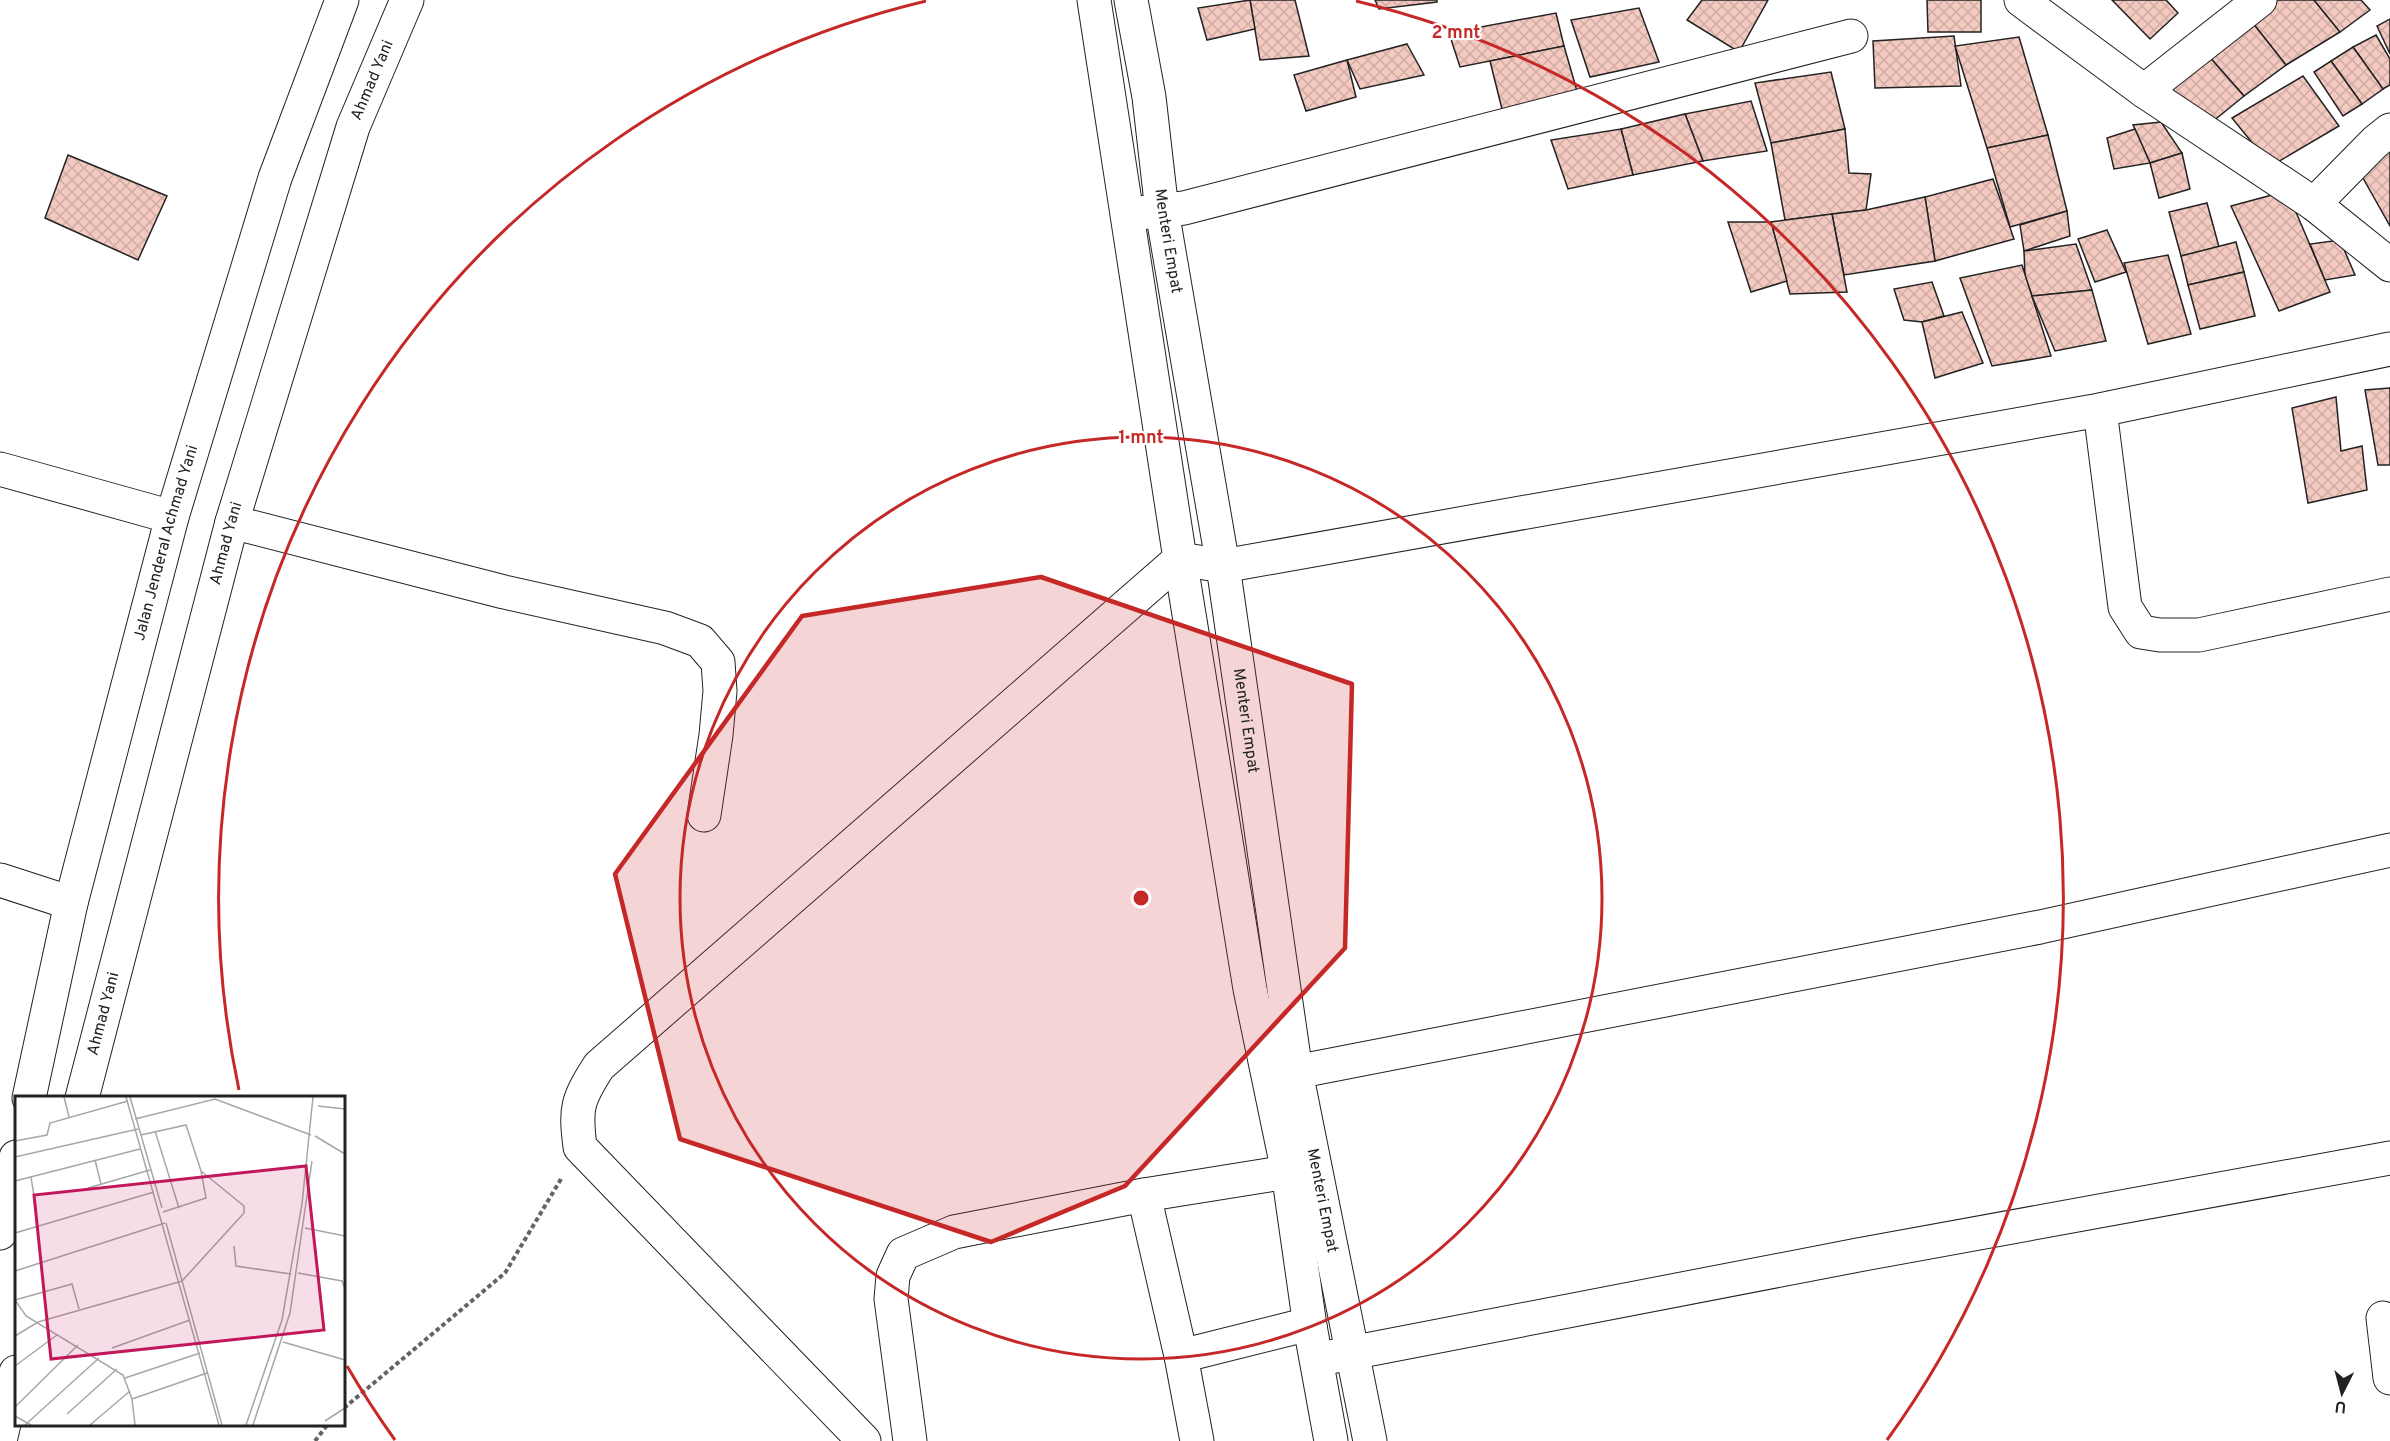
<svg xmlns="http://www.w3.org/2000/svg" width="2390" height="1441" font-family="Overpass,sans-serif">
<defs>
<pattern id="building-cross-hatch" width="8" height="8" patternUnits="userSpaceOnUse" patternTransform="scale(1.5)"><rect width="8" height="8" fill="#f3c9c0"/><path d="M0 0l8 8M0 8l8-8" fill="none" stroke="#d0aca5"/></pattern>
</defs>
<rect width="100%" height="100%" fill="#fff"/>
<g fill="url(#building-cross-hatch)" stroke="#222" stroke-width="1.5">
<path d="M1250 0H1295L1309 56 1260 60Z"/>
<path d="M1250 0 1255 29 1207 40 1198 8Z"/>
<path d="M1375 0H1437V2L1379 9Z"/>
<path d="M1702 0H1768L1739 52 1687 20Z"/>
<path d="M1927 0H1981V32H1928Z"/>
<path d="M2112 0H2166L2178 13 2150 39Z"/>
<path d="M2270 0H2314L2340 32 2286 65 2248 17Z"/>
<path d="M2314 0H2361L2370 10 2340 32Z"/>
<path d="M1639 8 1659 62 1590 77 1571 20Z"/>
<path d="M1556 13 1564 46 1460 67 1449 33Z"/>
<path d="M2248 17 2286 65 2244 96 2206 53Z"/>
<path d="M2390 19V54L2377 26Z"/>
<path d="M2376 35 2390 59V85L2383 89 2353 47Z"/>
<path d="M1954 36 1961 86 1875 88 1873 41Z"/>
<path d="M2019 37 2048 135 1987 148 1955 46Z"/>
<path d="M1407 44 1424 75 1360 89 1347 60Z"/>
<path d="M1564 46 1577 91 1503 113 1490 61Z"/>
<path d="M2353 47 2383 89 2362 104 2331 61Z"/>
<path d="M2206 53 2244 96 2212 122 2163 82Z"/>
<path d="M1347 60 1356 97 1306 111 1294 75Z"/>
<path d="M2331 61 2362 104 2343 116 2314 72Z"/>
<path d="M1831 72 1845 129 1771 143 1755 83Z"/>
<path d="M2303 76 2339 126 2271 166 2232 118Z"/>
<path d="M1751 101 1767 151 1703 161 1685 114Z"/>
<path d="M1685 114 1703 161 1633 175 1621 129Z"/>
<path d="M2161 122 2182 153 2150 163 2133 125Z"/>
<path d="M1621 129 1633 175 1568 189 1551 140Z"/>
<path d="M1845 129 1849 173 1871 174 1866 210 1785 220 1771 143Z"/>
<path d="M2135 129 2150 163 2114 169 2107 138Z"/>
<path d="M2048 135 2067 211 2010 227 1987 148Z"/>
<path d="M2390 149V226L2359 171Z"/>
<path d="M2182 153 2190 189 2159 198 2150 163Z"/>
<path d="M68 155 167 196 138 260 45 218Z"/>
<path d="M1993 179 2014 239 1935 261 1925 197Z"/>
<path d="M2287 191 2330 292 2279 311 2231 206Z"/>
<path d="M1925 197 1935 261 1844 275 1832 214 1866 210Z"/>
<path d="M2207 203 2219 247 2181 256 2169 212Z"/>
<path d="M2067 211 2070 236 2024 251 2020 225Z"/>
<path d="M1832 214 1847 292 1790 294 1771 222Z"/>
<path d="M1728 222H1771L1787 281 1751 292Z"/>
<path d="M2107 230 2126 272 2095 282 2078 239Z"/>
<path d="M2340 240 2355 275 2325 280 2310 244Z"/>
<path d="M2236 242 2244 272 2188 285 2181 256Z"/>
<path d="M2076 244 2092 290 2032 296 2025 276 2024 251Z"/>
<path d="M2168 255 2191 334 2148 344 2124 263Z"/>
<path d="M2022 265 2051 356 1992 366 1960 278Z"/>
<path d="M2244 272 2255 316 2200 329 2188 285Z"/>
<path d="M1932 282 1944 316 1922 322 1904 320 1894 289Z"/>
<path d="M2092 290 2106 341 2055 351 2032 296Z"/>
<path d="M1962 312 1983 363 1935 378 1922 322Z"/>
<path d="M2390 388V465H2378L2365 390Z"/>
<path d="M2336 397 2341 451 2362 446 2367 490 2308 503 2292 408Z"/>
</g>
<g fill="none" stroke-linecap="round" stroke-linejoin="round">
<defs>
<g id="minor">
<path d="M1094 0 1180 559 1250 989 1288 1172 1310 1326 1331 1441"/>
<path id="s1" d="M1131 0 1149 97 1162 211 1223 566 1296 1072 1370 1441"/>
<path d="M2021 0 2144 91 2314 204 2390 265"/>
<path d="M2144 91 2260 0"/>
<path d="M2314 204 2375 142 2390 130"/>
<path d="M1139 213 1184 208 1851 36"/>
<path d="M2100 410 2125 607 2141 632 2160 635H2199L2390 594"/>
<path d="M0 469 172 517"/>
<path d="M232 522 504 592 665 628 700 641 718 662 720 691 716 735 704 815"/>
<path d="M0 880 71 903"/>
<path d="M1275 1076 2040 927 2390 850"/>
<path d="M1144 1195 1181 1356 1197 1441"/>
<path d="M2383 1318 2390 1378"/>
<path d="M1181 1356 1293 1328 1310 1326"/>
<path d="M1330 1357 1858 1255 2390 1158"/>
<path d="M864 1441 580 1147C575 1108 577 1100 599 1066L1180 559 1223 566 2100 410 2390 349"/>
<path d="M910 1441 891 1299 893 1276 903 1254 954 1232 1144 1195 1288 1172"/>
</g>
<g id="highway">
<path id="s2" d="M29 1098 71 903 172 517 275 178 342 0"/>
<path id="s3" d="M82 1098 232 522 353 127 407 0"/>
<path d="M0 1233 16 1157"/>
<path d="M0 1441 16 1372"/>
</g>
</defs>
<use href="#minor" stroke="#222" stroke-width="35"/>
<use href="#highway" stroke="#222" stroke-width="35"/>
<g stroke="#646464" stroke-width="4" stroke-dasharray="4.5 3" stroke-linecap="butt">
<path d="M344 1408 505 1273 561 1179"/>
<path d="M315 1441 328 1424"/>
</g>
<use href="#minor" stroke="#fff" stroke-width="33"/>
<use href="#highway" stroke="#fff" stroke-width="33"/>
</g>
<path fill="#c62828" fill-opacity="0.2" stroke="#c62828" stroke-width="4.5" stroke-linejoin="round" d="M1041 577 1352 684 1345 948 1125 1186 991 1242 680 1139 615 874 802 616Z"/>
<g fill="none" stroke="#c62828" stroke-width="3">
<circle cx="1141" cy="898" r="461"/>
<path d="M395 1440A922 922 0 0 1 347 1366M239 1090A922 922 0 0 1 926 1M1356 1A922 922 0 0 1 1887 1440"/>
</g>
<g text-anchor="middle" dominant-baseline="central" stroke-width="4.5" stroke-linejoin="round" paint-order="stroke">
<g font-size="16" fill="#222" stroke="#fff">
<text stroke="none"><textPath href="#s3" startOffset="1059">Ahmad Yani</textPath></text>
<text stroke="none"><textPath href="#s1" startOffset="244">Menteri Empat</textPath></text>
<text stroke="none"><textPath href="#s2" startOffset="572">Jalan Jenderal Achmad Yani</textPath></text>
<text stroke="none"><textPath href="#s3" startOffset="573">Ahmad Yani</textPath></text>
<text stroke="none"><textPath href="#s1" startOffset="730">Menteri Empat</textPath></text>
<text stroke="none"><textPath href="#s3" startOffset="87">Ahmad Yani</textPath></text>
<text stroke="none"><textPath href="#s1" startOffset="1216">Menteri Empat</textPath></text>
</g>
</g>
<g transform="translate(15 1096)">
<rect width="330" height="330" fill="#fff"/>
<path fill="none" stroke="#a7a7a7" stroke-width="1.5" d="M49 1 54 21M111 1 204 329M115 1 147 112M303 10 330 13M120 23 200 3 296 39M140 35 164 112M126 39 171 29 186 75 191 102 148 116M300 40 330 58M0 45 32 39 35 27 113 5M0 61 123 33M80 64 86 88M16 81 21 113M0 85 125 53M73 92 135 74M151 127 207 329M290 132 330 140M0 137 139 96M219 150 221 170 276 178M0 175 150 127M283 177 327 185 330 193M0 204 11 220 108 279 117 303 120 329M0 204 57 188 64 213M0 240 23 226 167 185 229 117V110L186 75M268 246 330 264M97 252 175 224M0 270 42 239M110 282 185 257M117 303 192 277M0 311 63 249M52 318 102 273M0 320 16 329M310 325 330 312M10 329 84 262M75 329 115 295M231 329 267 224 287 108 298 1M238 329 275 217 297 65"/>
<path fill="#c2185b" fill-opacity="0.15" stroke="#c2185b" stroke-width="3" d="M291 70 309 234 36 263 19 99Z"/>
<rect width="330" height="330" fill="none" stroke="#222" stroke-width="3"/>
</g>
<circle cx="1141" cy="898" r="9" fill="#c62828" stroke="#fff" stroke-width="3"/>
<g font-size="18" text-anchor="middle" font-weight="bold" fill="#c62828" stroke="#fff" stroke-width="4.5" stroke-linejoin="round" paint-order="stroke">
<text x="1456" y="38">2 mnt</text>
<text x="1141" y="443">1 mnt</text>
</g>
<g transform="translate(2342 1393) rotate(186)" stroke="#ffffff" stroke-width="4.5" paint-order="stroke">
<path d="M0-4.5L10 22L0 15L-10 22Z" fill="#222222"/>
<text y="-9" font-size="16" font-weight="bold" text-anchor="middle" fill="#222222">U</text>
</g>
</svg>
